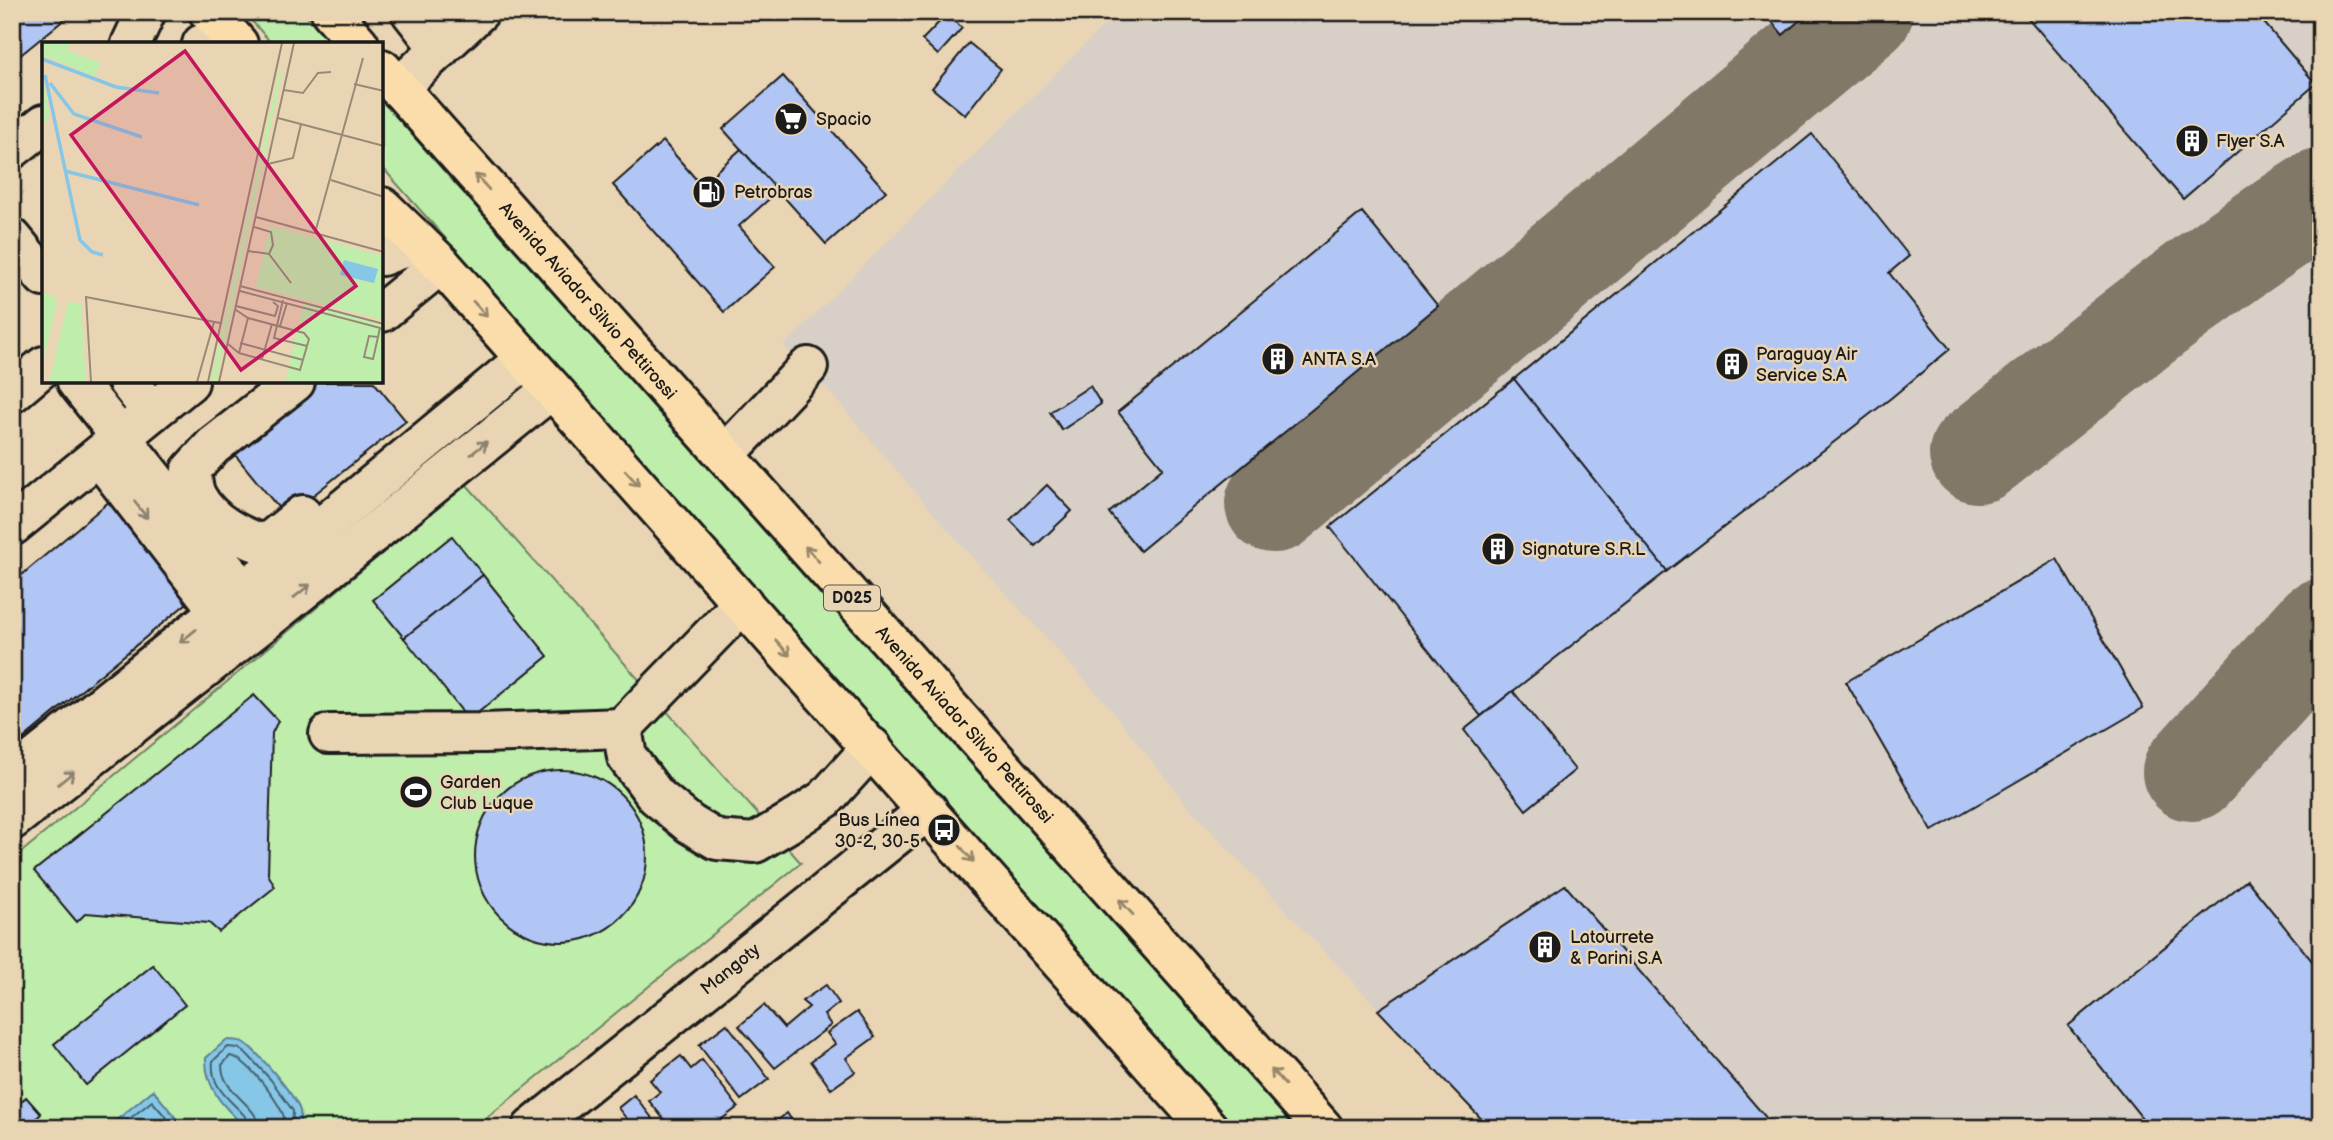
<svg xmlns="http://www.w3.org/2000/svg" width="2333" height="1140" font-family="'Balsamiq Sans',sans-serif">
<rect width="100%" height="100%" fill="#e9d5b3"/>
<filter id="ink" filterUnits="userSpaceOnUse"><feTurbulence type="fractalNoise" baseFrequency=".0143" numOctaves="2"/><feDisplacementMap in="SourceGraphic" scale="14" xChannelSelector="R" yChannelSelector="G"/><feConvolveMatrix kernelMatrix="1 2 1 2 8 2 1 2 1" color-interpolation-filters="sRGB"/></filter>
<g filter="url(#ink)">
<path fill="#d8d0c7" d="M1117 12H2321V1128H1490L1184 802 1109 707 944 526 808 367 783 346Z"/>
<g fill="#bfedab" stroke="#6e8464" stroke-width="2">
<path d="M244 12H303L331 44H272Z"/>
<path d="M382 101 1295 1128H1236L382 167Z"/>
<path d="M466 484 801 863 474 1128H12V860Z"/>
</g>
<g fill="#86c6e7" stroke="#5c8296" stroke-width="2">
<path d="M226 1040C232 1040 238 1040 243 1042 256 1049 297 1098 300 1111 301 1117 300 1123 298 1128H246C225 1108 205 1089 206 1058Z"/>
<path d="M153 1090 184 1128H107Z"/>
</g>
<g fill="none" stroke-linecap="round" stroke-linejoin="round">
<g stroke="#46606d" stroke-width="2">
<path d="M118 1128 152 1101 175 1128"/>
<path d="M250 1128C248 1107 209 1097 213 1061L228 1047 238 1048 247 1054 271 1080 293 1111 292 1128"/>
<path d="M259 1128C258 1104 222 1094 222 1065L230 1056C246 1057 275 1098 282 1112 285 1117 284 1122 284 1128"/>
</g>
<g stroke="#827868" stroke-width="98">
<path d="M1978 454C2090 365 2200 274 2321 197"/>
<path d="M1274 504 1864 12"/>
<path d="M2191 772 2321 628"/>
</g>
</g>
<g fill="#b1c6f5" stroke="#1c1c1c" stroke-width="2">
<path d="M12 12H61L66 18 12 62Z"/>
<path d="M1764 12H1809L1783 35Z"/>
<path d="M2023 12H2255L2316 84 2183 199Z"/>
<path d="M947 14 962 28 938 55 922 40Z"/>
<path d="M969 43 1001 69 965 115 932 88Z"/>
<path d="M783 76 886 191 826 244 723 129Z"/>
<path d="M1812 134 1909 256 1889 273 1950 349 1891 398 1667 571 1514 379Z"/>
<path d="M663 141 701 185 741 149 778 191 739 226 775 267 724 312 613 185Z"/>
<path d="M1362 212 1438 306 1140 551 1109 513 1163 468 1118 412Z"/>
<path d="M1514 379 1667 571 1481 716 1330 527Z"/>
<path d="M315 382H374L406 421 286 517 231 450Z"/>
<path d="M1090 386 1101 404 1062 430 1050 412Z"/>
<path d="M1047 485 1072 511 1035 546 1010 520Z"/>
<path d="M117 495 199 593 12 748V583Z"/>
<path d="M452 536 483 575 404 638 373 600Z"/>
<path d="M2057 559 2143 708 1932 831 1846 682Z"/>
<path d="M483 575 548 656 469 720 404 638Z"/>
<path d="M1513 691 1575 770 1526 810 1464 730Z"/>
<path d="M254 695 278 721 272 733 268 874 275 887 219 932 209 923 86 913 77 922 34 871Z"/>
<circle cx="561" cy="856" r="86"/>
<path d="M2247 880 2321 972V1128H2150L2068 1026Z"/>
<path d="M1565 885 1775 1128H1490L1378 1010Z"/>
<path d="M153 965 185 1005 86 1085 54 1044Z"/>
<path d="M826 985 839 1003 824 1015 831 1025 775 1068 739 1026 764 1005 784 1028 809 1007 802 1001Z"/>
<path d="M857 1012 875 1037 846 1058 855 1072 831 1089 811 1061 835 1044 827 1033Z"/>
<path d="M727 1024 769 1079 741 1100 699 1045Z"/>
<path d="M681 1056 691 1069 702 1060 738 1107 710 1128H671L649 1101 660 1092 650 1080Z"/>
<path d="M634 1095 660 1128H634L618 1108Z"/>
<path d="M26 1097 41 1114 26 1128H12V1110Z"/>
<path d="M787 1113 797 1128H768Z"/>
</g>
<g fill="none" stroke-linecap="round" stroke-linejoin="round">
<defs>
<g id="minor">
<path d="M411 12 440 49"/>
<path d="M131 44 146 12"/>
<path d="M202 44 232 37"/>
<path d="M398 88 479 12"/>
<path d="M12 149 44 124"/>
<path d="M12 238 44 277"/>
<path d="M382 256 418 242"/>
<path d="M382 312 441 264"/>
<path d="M77 382 258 610"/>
<path d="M128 382 152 412"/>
<path d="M295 382 213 446 191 470C192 478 193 490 197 497 211 523 239 536 265 545L302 515"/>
<path d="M12 393 44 366"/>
<path d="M725 455 808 367"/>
<path d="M99 456 219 611"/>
<path d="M12 526 189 382"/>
<path d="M743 603 622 728 627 757 656 796 690 824 717 840 755 843 792 821 825 799 872 747"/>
<path d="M329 734 484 733 622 728"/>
<path d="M12 777 243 592 525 359"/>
<path d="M12 820 266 620 552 389"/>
<path id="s1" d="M532 1128 928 810"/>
</g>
<g id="highway">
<path d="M209 12 238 44"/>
<path d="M331 12 359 44"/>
<path id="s2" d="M382 69 1323 1128"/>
<path d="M382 207 441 264 1208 1128"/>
</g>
</defs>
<use href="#minor" stroke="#1c1c1c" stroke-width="44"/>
<use href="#highway" stroke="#1c1c1c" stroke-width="44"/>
<use href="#minor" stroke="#e9d5b3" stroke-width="38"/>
<use href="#highway" stroke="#fbddab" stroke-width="38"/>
</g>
<defs><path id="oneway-shaft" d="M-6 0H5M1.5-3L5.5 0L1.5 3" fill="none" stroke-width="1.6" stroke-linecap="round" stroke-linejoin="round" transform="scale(1.75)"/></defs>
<g stroke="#97866b">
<use href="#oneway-shaft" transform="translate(482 182) rotate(-132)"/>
<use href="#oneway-shaft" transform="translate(480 309) rotate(48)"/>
<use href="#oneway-shaft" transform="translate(632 478) rotate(48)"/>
<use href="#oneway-shaft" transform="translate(812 554) rotate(-132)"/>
<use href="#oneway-shaft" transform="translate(783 648) rotate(48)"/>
<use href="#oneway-shaft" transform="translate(967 854) rotate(49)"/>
<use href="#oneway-shaft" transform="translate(1126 907) rotate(-132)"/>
<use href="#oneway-shaft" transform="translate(1278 1077) rotate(-132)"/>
</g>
<g stroke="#8d826f">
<use href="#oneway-shaft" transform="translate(479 448) rotate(-39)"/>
<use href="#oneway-shaft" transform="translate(141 510) rotate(52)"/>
<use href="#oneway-shaft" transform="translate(302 591) rotate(-39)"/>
<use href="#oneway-shaft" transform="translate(188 636) rotate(141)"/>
<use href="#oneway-shaft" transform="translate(66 778) rotate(-39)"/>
</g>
</g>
<defs>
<symbol id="supermarket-disc" viewBox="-11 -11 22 22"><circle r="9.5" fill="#1c1c1c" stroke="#e9d5b3"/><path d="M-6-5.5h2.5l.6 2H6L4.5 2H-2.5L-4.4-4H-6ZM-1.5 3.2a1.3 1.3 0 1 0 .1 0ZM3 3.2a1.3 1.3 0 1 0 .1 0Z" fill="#fff"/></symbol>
<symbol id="building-disc" viewBox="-11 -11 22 22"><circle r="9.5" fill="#1c1c1c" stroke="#e9d5b3"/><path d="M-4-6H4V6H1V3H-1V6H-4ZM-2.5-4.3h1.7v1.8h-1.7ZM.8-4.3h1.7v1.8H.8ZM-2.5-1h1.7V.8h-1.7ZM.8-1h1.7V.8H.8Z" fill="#fff"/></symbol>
<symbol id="fuel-disc" viewBox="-11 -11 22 22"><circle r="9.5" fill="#1c1c1c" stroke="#e9d5b3"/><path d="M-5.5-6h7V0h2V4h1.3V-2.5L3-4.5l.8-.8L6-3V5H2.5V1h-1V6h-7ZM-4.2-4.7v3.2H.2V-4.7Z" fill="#fff"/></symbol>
<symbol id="stadium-disc" viewBox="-11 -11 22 22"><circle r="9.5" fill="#1c1c1c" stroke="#e9d5b3"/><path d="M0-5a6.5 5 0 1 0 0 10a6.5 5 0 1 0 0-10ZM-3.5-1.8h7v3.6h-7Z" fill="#fff"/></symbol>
<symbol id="bus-disc" viewBox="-11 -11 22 22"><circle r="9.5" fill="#1c1c1c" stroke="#e9d5b3"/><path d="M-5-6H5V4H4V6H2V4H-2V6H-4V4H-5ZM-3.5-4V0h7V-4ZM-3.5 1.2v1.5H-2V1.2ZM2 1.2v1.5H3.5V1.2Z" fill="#fff"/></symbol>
</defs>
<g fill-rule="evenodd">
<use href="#supermarket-disc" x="772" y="100" width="38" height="38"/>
<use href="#building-disc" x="2173" y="122" width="38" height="38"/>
<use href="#fuel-disc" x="690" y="173" width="38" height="38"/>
<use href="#building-disc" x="1259" y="340" width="38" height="38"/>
<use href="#building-disc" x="1713" y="345" width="38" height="38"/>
<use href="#building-disc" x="1479" y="530" width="38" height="38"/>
<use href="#stadium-disc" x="397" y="773" width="38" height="38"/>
<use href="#bus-disc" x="925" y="811" width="38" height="38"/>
<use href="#building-disc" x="1526" y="928" width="38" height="38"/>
</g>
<g text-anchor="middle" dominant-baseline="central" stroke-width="5" stroke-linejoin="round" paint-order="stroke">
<rect fill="#e9d5b3" stroke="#5a5449" stroke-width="2" x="824" y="585.5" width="56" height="25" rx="5"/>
<g font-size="16" font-weight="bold" fill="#1c1c1c">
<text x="852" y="598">D025</text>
</g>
<g font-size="18" fill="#1c1c1c" stroke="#e9d5b3" text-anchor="start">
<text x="816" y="119">Spacio</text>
<text x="2216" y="141">Flyer S.A</text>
<text x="734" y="192">Petrobras</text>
<text x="1756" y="354">Paraguay Air<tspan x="1756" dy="21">Service S.A</tspan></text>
<text x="1302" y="359">ANTA S.A</text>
<text x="1522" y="549">Signature S.R.L</text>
<text x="440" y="782">Garden<tspan x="440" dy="21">Club Luque</tspan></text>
<text x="920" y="820" text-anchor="end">Bus Línea<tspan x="920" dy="21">30-2, 30-5</tspan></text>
<text x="1570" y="937">Latourrete<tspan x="1570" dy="21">&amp; Parini S.A</tspan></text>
</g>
<g font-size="18" fill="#1c1c1c" stroke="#e9d5b3">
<text stroke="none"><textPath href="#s2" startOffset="310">Avenida Aviador Silvio Pettirossi</textPath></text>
<text stroke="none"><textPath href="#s2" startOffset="877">Avenida Aviador Silvio Pettirossi</textPath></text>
<text stroke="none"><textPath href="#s1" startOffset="254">Mangoty</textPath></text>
</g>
</g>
<g transform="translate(42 42)">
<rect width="341" height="341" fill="#e9d5b3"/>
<path d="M0 1H28L26 9 59 21 57 26 51 34 0 13ZM241 26 174 340H169L236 34ZM0 32 8 73 0 85ZM228 184 341 214V278L214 245ZM0 250 12 254 15 262 0 322ZM26 260 39 262 44 340H7ZM262 260 341 281V340H243Z" fill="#bfedab"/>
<path d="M302 218 336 227 332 241 298 233Z" fill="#86c6e7"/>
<path fill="none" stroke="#86c6e7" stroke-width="3.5" d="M0 17 74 45 117 51M3 33 38 198 50 210 61 213M8 41 32 72 100 95M23 129 157 163"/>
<path fill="none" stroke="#978b77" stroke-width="2" d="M312 42 342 49M242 48 261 51 276 31 289 30M236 76 342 104M226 122 251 116 259 82M289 138 342 155M214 175 342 210M273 191 321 16M206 209 227 212 231 203 229 190 212 185M227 212 249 241M198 244 342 282M198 249 342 287M241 258 232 296 265 304M194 264 233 274 236 264 231 260M238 284 245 261M336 295 327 294 322 315 331 317 336 295 338 286M198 301 261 318M186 302 197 311 258 328 267 297 262 291 206 276 194 268M197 311 206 276M220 317 230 282M49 340 44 255 178 281M155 340 172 280M166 340 240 1M177 340 252 1"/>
<path fill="#c2185b" fill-opacity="0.15" stroke="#c2185b" stroke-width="3.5" d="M143 9 314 244 199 328 29 93Z"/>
<rect width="341" height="341" fill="none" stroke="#1c1c1c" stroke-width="3.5"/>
</g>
<rect width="2333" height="1140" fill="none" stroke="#e9d5b3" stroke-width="42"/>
<rect x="21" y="21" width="2291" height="1098" fill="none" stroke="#1c1c1c" stroke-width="2.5" filter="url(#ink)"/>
</svg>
